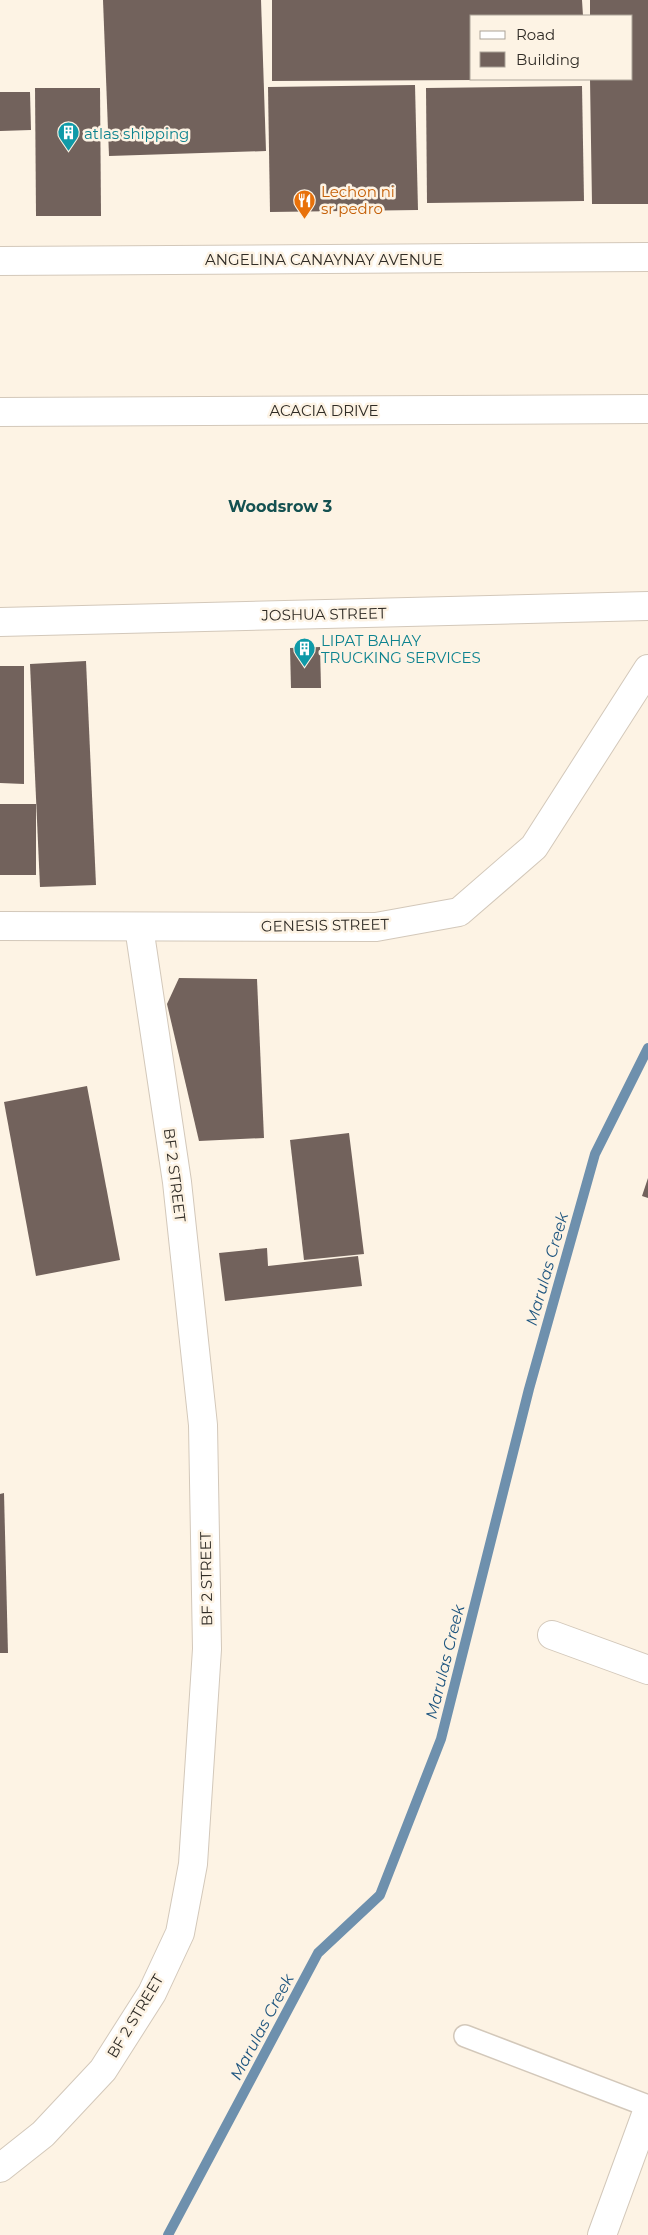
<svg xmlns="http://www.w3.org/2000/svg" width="648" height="2235" font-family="Montserrat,sans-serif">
<rect width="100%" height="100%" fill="#fdf3e4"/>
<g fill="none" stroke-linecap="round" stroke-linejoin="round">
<path stroke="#6e90ad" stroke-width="10" d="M168 2235 318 1953 380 1895 441 1739 529 1389 595 1154 648 1048"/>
</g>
<g fill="#72625c">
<path d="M103 0H261L266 151 109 156Z"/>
<path d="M272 0H582L583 16H472V79L478 80 272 81Z"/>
<path d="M590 0H648V204H592L590 79H632V16H590Z"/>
<path d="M415 85 418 210 270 212 268 87Z"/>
<path d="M582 86 584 201 427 203 426 88Z"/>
<path d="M35 88H100L101 216H36Z"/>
<path d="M0 92H30L31 130 0 131Z"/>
<path d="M320 647 321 688H291L290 648Z"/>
<path d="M86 661 96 885 40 887 30 664Z"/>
<path d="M0 666H24V784L0 783Z"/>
<rect x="0" y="804" width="36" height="71"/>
<path d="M179 978 257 979 264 1138 199 1141 167 1004Z"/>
<path d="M87 1086 120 1260 36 1276 4 1102Z"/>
<path d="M349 1133 364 1254 304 1260 290 1140Z"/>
<path d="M648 1178V1198L642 1196Z"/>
<path d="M267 1248 268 1266 358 1256 362 1286 225 1301 219 1253Z"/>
<path d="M4 1493 8 1653H0V1494Z"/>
</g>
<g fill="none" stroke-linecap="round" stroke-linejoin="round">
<defs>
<path id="service" d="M465 2036 648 2106"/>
<g id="minor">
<path d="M0 412 648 409"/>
<path d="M0 622 648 606"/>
<path d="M0 926 376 927 459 912 534 847 648 669"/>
<path d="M552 1635 648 1670"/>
<path d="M0 2168 43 2134 103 2070 152 1993 180 1933 193 1864 207 1649 203 1425 177 1182 139 927"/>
<path d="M602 2235 648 2109"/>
</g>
<path id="tertiary" d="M0 261 648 257"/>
</defs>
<use href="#service" stroke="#d3c8ba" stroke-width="24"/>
<use href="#minor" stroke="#d3c8ba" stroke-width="30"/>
<use href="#tertiary" stroke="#d3c8ba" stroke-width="30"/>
<use href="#service" stroke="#fff" stroke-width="21"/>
<use href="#minor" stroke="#fff" stroke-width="28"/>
<use href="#tertiary" stroke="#fff" stroke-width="28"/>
</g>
<defs>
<symbol id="building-pin" viewBox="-11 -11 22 30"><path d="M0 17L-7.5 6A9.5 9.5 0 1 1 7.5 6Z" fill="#0f9aa8" stroke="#fdf3e4"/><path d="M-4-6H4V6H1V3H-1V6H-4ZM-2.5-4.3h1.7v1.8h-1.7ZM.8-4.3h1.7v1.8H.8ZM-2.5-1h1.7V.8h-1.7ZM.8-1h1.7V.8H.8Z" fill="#fff"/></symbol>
<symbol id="restaurant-pin" viewBox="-11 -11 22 30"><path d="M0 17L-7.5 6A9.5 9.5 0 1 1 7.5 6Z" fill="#e8710a" stroke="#fdf3e4"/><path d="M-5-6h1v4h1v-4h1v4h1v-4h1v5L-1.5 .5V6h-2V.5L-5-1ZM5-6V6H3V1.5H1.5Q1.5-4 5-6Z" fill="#fff"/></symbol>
</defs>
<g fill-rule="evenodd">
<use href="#building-pin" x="56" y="120" width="25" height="34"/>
<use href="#restaurant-pin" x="292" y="188" width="25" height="34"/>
<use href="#building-pin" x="292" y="636" width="25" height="34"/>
</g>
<g text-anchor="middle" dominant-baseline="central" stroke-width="5" stroke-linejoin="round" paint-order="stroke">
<g font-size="15" fill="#0d838f" stroke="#fdf3e4" text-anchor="start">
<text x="84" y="133">atlas shipping</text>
<text x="321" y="640">LIPAT BAHAY<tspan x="321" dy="17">TRUCKING SERVICES</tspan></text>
</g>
<g font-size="15" fill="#c56008" stroke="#fdf3e4" text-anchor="start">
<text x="321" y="191">Lechon ni<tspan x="321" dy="17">sr pedro</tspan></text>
</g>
<g font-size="15" fill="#302c26" stroke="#fdf3e4">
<text x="324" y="259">ANGELINA CANAYNAY AVENUE</text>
<text x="324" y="410">ACACIA DRIVE</text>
<text transform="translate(324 614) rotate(-1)">JOSHUA STREET</text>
<text transform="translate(325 925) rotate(-1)">GENESIS STREET</text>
<text transform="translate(175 1175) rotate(83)">BF 2 STREET</text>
<text transform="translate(206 1579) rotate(-91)">BF 2 STREET</text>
<text transform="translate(135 2016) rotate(-59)">BF 2 STREET</text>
</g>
<g font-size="16" font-weight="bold" fill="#145151" stroke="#fdf3e4">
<text x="280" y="506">Woodsrow 3</text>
</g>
<g font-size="16" font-style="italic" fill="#1e557f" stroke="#fdf3e4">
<text transform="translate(547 1269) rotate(-74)">Marulas Creek</text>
<text transform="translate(445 1662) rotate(-76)">Marulas Creek</text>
<text transform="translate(262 2027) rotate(-62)">Marulas Creek</text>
</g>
</g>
<rect x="470" y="15" width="162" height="65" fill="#fdf3e4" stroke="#aba398"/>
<rect x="480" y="31" width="25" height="8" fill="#ffffff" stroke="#aba398"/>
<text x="516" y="40" font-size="15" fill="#302c26">Road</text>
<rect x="480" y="52" width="25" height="15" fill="#72625c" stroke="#aba398"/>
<text x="516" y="65" font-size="15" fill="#302c26">Building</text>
</svg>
